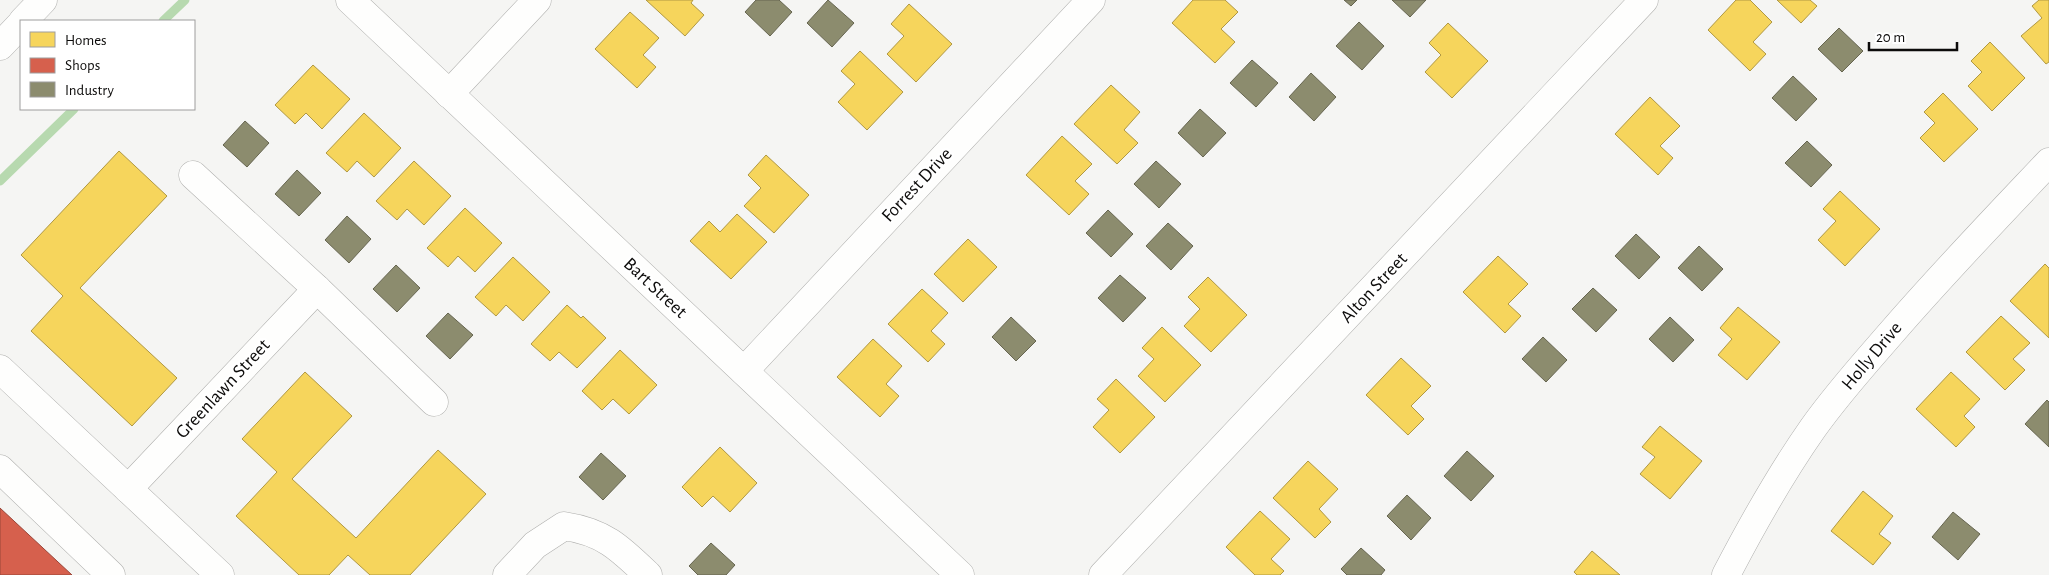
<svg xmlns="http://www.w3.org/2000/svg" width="2049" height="575" font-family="'Alegreya Sans',sans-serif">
<rect width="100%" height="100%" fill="#f5f5f3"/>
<g fill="#f6d55c" stroke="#b09843">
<path d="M646 0H693L691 3 704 15 685 36Z"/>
<path d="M1193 0H1225L1238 12 1221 29 1235 42 1215 63 1172 23Z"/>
<path d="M1736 0H1750L1772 22 1753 42 1766 54 1750 71 1708 30Z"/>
<path d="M1777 0H1810L1817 6 1801 23Z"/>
<path d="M2039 0H2049V62L2046 64 2021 36 2042 18 2032 6Z"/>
<path d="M909 4 952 44 916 82 887 54 904 36 891 24Z"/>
<path d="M630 12 659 38 643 55 656 67 637 88 595 49Z"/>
<path d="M1448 23 1488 61 1452 98 1425 72 1441 55 1429 43Z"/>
<path d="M1990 42 2025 78 1992 111 1968 86 1982 72 1971 61Z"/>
<path d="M860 51 903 92 867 130 838 102 855 84 841 71Z"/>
<path d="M313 65 350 99 322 129 306 113 295 124 275 105Z"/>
<path d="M1111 85 1140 112 1124 130 1138 143 1117 164 1074 124Z"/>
<path d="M1943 93 1978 129 1944 162 1920 138 1935 123 1924 112Z"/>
<path d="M1650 97 1680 126 1660 146 1673 158 1658 175 1615 134Z"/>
<path d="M364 113 401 148 374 177 357 161 347 172 326 153Z"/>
<path d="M1062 136 1092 164 1075 181 1089 194 1069 215 1026 175Z"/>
<path d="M119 151 167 196 80 288 177 378 132 426 31 331 63 296 21 255Z"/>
<path d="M766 155 809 195 774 233 744 206 761 188 748 175Z"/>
<path d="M414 161 451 196 424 225 407 209 397 220 376 201Z"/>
<path d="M1840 191 1880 229 1845 266 1818 240 1836 221 1823 209Z"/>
<path d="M465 208 502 243 475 272 458 256 448 267 427 248Z"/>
<path d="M737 214 767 242 731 279 690 241 709 221 720 232Z"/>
<path d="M968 239 997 267 963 302 934 274Z"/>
<path d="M1498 256 1528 284 1508 304 1521 316 1505 333 1463 292Z"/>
<path d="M513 257 550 292 523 321 506 305 496 316 475 297Z"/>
<path d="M2045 264 2049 268V338L2010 301Z"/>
<path d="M1208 277 1247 315 1211 352 1184 326 1200 309 1188 297Z"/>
<path d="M922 289 948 313 931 331 945 344 928 362 888 324Z"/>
<path d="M567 305 581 318 583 316 606 338 577 368 559 352 550 361 531 344Z"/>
<path d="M1738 307 1780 342 1747 380 1718 355 1732 339 1720 328Z"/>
<path d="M2001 316 2030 343 2013 359 2025 370 2005 390 1966 352Z"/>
<path d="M1162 327 1201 365 1165 402 1138 376 1154 359 1142 348Z"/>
<path d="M873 339 902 366 886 384 899 396 880 417 837 377Z"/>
<path d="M620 350 657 385 629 414 613 399 602 410 582 391Z"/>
<path d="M1401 358 1431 386 1411 406 1424 419 1408 435 1366 395Z"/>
<path d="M305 372 352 416 292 479 356 538 438 450 486 494 410 575H370L348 555 329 575H299L236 516 277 472 242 439Z"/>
<path d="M1951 372 1980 399 1964 416 1975 427 1956 447 1916 409Z"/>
<path d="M1116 379 1155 417 1120 453 1093 427 1109 410 1097 399Z"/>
<path d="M1660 426 1702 461 1670 499 1640 474 1655 457 1642 447Z"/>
<path d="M720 447 757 483 730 512 713 496 702 507 682 487Z"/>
<path d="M1308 461 1338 489 1319 509 1331 522 1315 538 1273 498Z"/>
<path d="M1863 491 1893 516 1879 534 1891 543 1873 565 1831 531Z"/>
<path d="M1260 511 1290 539 1271 559 1284 571 1280 575H1255L1226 547Z"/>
<path d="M1592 551 1620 575H1577L1574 572Z"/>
</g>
<path fill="#d6604d" stroke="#994639" d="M0 508 72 575H0Z"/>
<g fill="#8c8c6e" stroke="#666550">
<path d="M756 0H779L792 12 770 36 745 12Z"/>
<path d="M828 0 854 23 832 47 807 23Z"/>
<path d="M1344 0H1357L1351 6Z"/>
<path d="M1392 0H1426L1410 17Z"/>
<path d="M1359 22 1384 46 1362 70 1336 46Z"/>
<path d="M1839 28 1863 51 1842 72 1818 49Z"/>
<path d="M1252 60 1278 83 1256 107 1230 83Z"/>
<path d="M1311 73 1336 97 1314 121 1289 97Z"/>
<path d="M1793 76 1817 99 1796 121 1772 98Z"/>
<path d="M1200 109 1226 133 1203 157 1178 133Z"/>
<path d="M245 121 269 143 247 167 223 145Z"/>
<path d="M1807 141 1832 165 1811 187 1785 163Z"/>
<path d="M1156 161 1181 184 1159 208 1134 184Z"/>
<path d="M297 170 321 193 299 216 275 194Z"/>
<path d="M1108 210 1133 234 1111 257 1086 233Z"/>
<path d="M347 216 371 239 349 263 325 240Z"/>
<path d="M1168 223 1193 246 1171 270 1146 246Z"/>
<path d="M1636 234 1660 257 1639 279 1615 256Z"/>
<path d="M1699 246 1723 269 1702 291 1678 268Z"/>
<path d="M396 265 420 288 397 312 373 289Z"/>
<path d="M1120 275 1146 298 1123 322 1098 298Z"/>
<path d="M1593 288 1617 310 1596 332 1572 309Z"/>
<path d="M448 313 473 335 450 359 426 336Z"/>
<path d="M1011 317 1036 341 1016 361 992 337Z"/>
<path d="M1670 317 1694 340 1673 362 1649 339Z"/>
<path d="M1543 337 1567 360 1546 382 1522 359Z"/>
<path d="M2047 400 2049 402V447L2025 424Z"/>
<path d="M1467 451 1494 476 1471 501 1444 476Z"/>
<path d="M601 453 626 476 603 500 579 477Z"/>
<path d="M1407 495 1431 518 1411 540 1387 516Z"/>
<path d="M1953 512 1980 534 1958 560 1932 537Z"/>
<path d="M711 543 735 565 726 575H698L689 566Z"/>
<path d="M1361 548 1385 570 1381 575H1347L1341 569Z"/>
</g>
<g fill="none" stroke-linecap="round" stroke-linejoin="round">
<g stroke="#b7d9af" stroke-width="9">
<path d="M163 21 185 0"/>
<path d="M0 181 74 109"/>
</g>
<defs>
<g id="minor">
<path d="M350 0 960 575"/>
<path d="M23 21 43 0"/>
<path d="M0 46 21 24"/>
<path d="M449 94 537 0"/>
<path d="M193 175 317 289 434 402"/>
<path d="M0 369 220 575"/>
<path d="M744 371 1091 0"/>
<path d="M0 469 111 575"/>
<path d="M128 489 317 289"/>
<path d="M507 575 535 545 564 526C604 532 620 548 648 575"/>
<path d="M1103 575 1644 0"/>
<path d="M1726 575C1752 525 1780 475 1813 428 1837 394 1865 363 1892 332 1943 273 1996 218 2049 162"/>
</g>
</defs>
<use href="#minor" stroke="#afafad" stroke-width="29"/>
<use href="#minor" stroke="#fefefd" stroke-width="28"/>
</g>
<g text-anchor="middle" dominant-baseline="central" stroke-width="5" stroke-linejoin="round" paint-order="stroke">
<g font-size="19" fill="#0c0b0a" stroke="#fff">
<text transform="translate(917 185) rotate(-47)">Forrest Drive</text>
<text transform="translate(655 288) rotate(43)">Bart Street</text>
<text transform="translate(1374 288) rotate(-47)">Alton Street</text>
<text transform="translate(1872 356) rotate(-50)">Holly Drive</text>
<text transform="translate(223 389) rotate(-47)">Greenlawn Street</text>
</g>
</g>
<rect x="20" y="20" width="175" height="90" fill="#ffffff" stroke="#9e9d9d"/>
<rect x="30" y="32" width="25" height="15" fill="#f6d55c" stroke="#9e9d9d"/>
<text x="65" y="45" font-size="15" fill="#0c0b0a">Homes</text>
<rect x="30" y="58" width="25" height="15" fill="#d6604d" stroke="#9e9d9d"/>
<text x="65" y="70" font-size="15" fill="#0c0b0a">Shops</text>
<rect x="30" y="82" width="25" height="15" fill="#8c8c6e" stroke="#9e9d9d"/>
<text x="65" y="95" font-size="15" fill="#0c0b0a">Industry</text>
<path d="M1869 42v8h88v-8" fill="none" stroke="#0c0b0a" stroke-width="2.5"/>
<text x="1876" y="42" font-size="15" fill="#0c0b0a" stroke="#ffffff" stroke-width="4" paint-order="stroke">20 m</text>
</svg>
